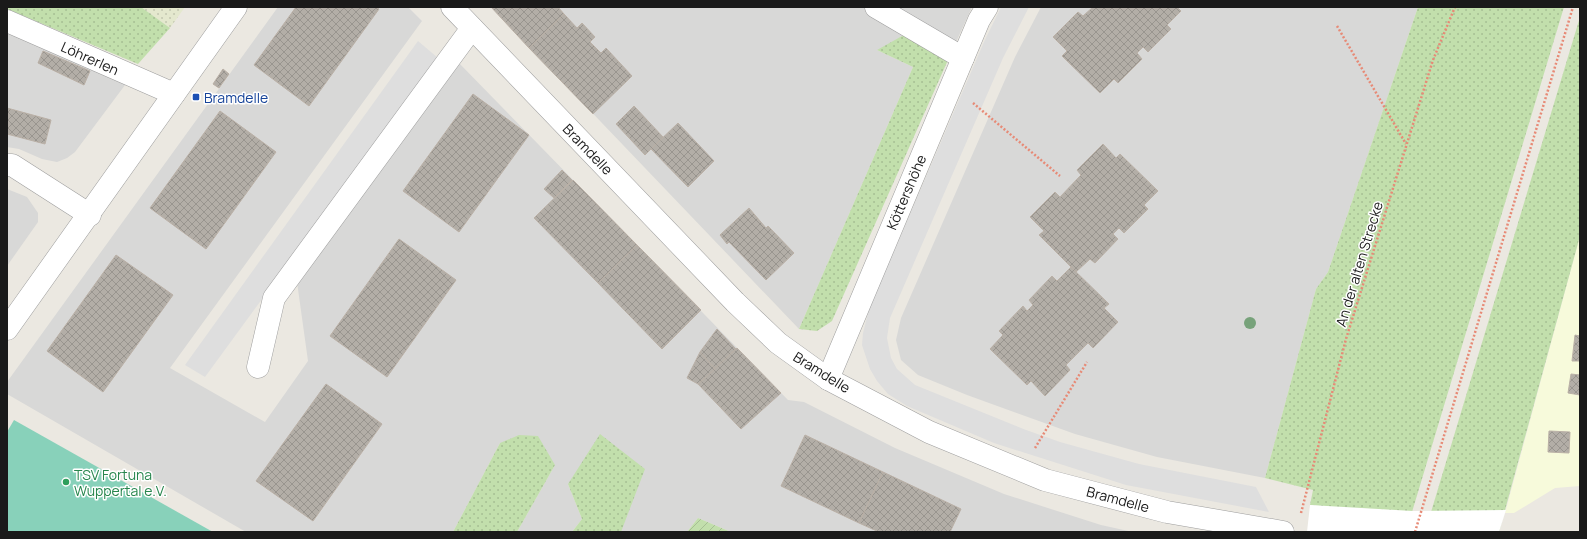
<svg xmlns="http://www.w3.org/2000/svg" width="1587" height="539" font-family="Manrope,sans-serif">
<defs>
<pattern id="farmland-dots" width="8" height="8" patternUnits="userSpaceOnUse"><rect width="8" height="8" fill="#e4e8ce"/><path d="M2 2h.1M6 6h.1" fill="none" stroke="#c3c6b0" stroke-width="1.8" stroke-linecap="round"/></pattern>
<pattern id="grass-dots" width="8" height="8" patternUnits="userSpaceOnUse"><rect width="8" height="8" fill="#c2dfac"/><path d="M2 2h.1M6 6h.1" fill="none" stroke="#a6bf93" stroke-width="1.8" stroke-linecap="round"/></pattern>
<pattern id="garden-furrows" width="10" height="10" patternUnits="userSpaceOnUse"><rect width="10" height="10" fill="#c2dfac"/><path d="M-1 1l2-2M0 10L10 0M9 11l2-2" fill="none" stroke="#a6bf93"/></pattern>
<pattern id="building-cross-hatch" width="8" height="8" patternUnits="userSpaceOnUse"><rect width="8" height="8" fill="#b3aea7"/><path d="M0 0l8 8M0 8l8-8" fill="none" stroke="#99958f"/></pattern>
</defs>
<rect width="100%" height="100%" fill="#ebe8e1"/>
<g fill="#d8d8d7">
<path d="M278 7H408L422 21 170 368 265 422 308 361 297 282 458 62 788 400 804 402 895 448 1004 494 1101 525 1133 532H731L698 518 687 532H621L568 484 582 519 572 532H517L555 465 500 443 453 532H246L7 394V382Z"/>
<path d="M491 7H972L956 42 877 50 913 67 799 329Z"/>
<path d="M1041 7H1418L1328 272 1316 289 1265 478 1157 457 1075 434 967 395 918 375 901 360 896 340 901 318 1015 57Z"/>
<path d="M7 31 128 81 75 152 67 158 57 162 42 159 19 149 7 147Z"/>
<path d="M7 189 27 197 38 213V222L7 266Z"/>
</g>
<path fill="#f7fadb" d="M1580 236V486L1555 488 1514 513H1505Z"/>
<path fill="url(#farmland-dots)" d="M141 7H185L170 28Z"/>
<g fill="url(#grass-dots)">
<path d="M7 7H141L170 28 138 64 7 9Z"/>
<path d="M1418 7H1564L1406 532 1320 506 1310 505 1313 490 1265 478 1316 289 1328 272Z"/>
<path d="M1580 17V236L1499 532H1425Z"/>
<path d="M920 26 956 42 832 321 817 331 799 329 913 67 877 50Z"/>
<path d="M600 434 645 469 621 532H572L582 519 568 484Z"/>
<path d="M519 435 538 436 555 465 517 532H453L500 443Z"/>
</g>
<path fill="url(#garden-furrows)" d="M698 518 731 532H687Z"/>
<path fill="#88d1ba" d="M14 420 213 532H7V432Z"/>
<g fill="#dedede">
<path d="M1001 7H1029L1003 58 890 318 887 338 891 358 897 369 915 385 1026 430 1060 442 1139 464 1256 487 1269 512 1126 485 994 443 907 406 888 394 877 381 870 369 862 345 863 333 869 309 984 42Z"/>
<path d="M418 41 438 58 205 377 185 365Z"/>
</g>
<path fill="#fff" d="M1310 505 1413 511 1506 510 1499 532H1307Z"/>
<g fill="url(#building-cross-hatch)" stroke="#bab0a6">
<path d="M296 7H376L379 9 309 106 254 65Z"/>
<path d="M491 7H558L564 14 529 48Z"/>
<path d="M1093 7H1177L1181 11 1167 25 1171 29 1148 52 1143 47 1137 53 1142 59 1118 83 1114 79 1100 93 1062 56 1067 51 1053 37 1078 12 1083 16Z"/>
<path d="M564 14 577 28 582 23 595 37 590 42 601 53 606 48 632 76 593 114 529 48Z"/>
<path d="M43 51 90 71 84 85 38 63Z"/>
<path d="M223 69 229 74 219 88 213 84Z"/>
<path d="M473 94 529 135 459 232 403 191Z"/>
<path d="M634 106 663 137 645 155 616 124Z"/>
<path d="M7 108 51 120 45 144 7 134Z"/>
<path d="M220 111 276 152 206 249 150 208Z"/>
<path d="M678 123 714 161 688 187 651 149Z"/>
<path d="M1103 144 1116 158 1120 154 1158 191 1144 205 1148 209 1124 233 1119 228 1113 234 1118 239 1095 263 1090 259 1076 272 1039 235 1044 231 1030 217 1055 192 1060 197 1081 175 1077 170Z"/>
<path d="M562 170 572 180 554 198 544 189Z"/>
<path d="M573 180 637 245 598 283 534 218Z"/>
<path d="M749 208 766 228 768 226 794 253 766 280 729 242 727 244 720 235Z"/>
<path d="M399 239 456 280 387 377 330 336Z"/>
<path d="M637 245 701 310 662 349 598 283Z"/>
<path d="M116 255 173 295 103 392 47 351Z"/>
<path d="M1071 267 1109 304 1104 308 1118 322 1093 348 1088 343 1066 365 1070 370 1045 396 1031 381 1027 385 990 349 1003 335 999 331 1023 306 1027 311 1033 305 1029 300 1052 276 1057 281Z"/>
<path d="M717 329 736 349 715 369 700 352Z"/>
<path d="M1575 335 1580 336V361H1572Z"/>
<path d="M737 348 781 393 741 429 698 384Z"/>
<path d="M700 352 715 369 698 384 687 378Z"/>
<path d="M1571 374 1580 375V395L1568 393Z"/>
<path d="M326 384 382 424 313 521 256 481Z"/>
<path d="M1549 431 1570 432 1569 453 1548 452Z"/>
<path d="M805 435 883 472 859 523 781 486Z"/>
<path d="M883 472 961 509 950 532H879L859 523Z"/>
</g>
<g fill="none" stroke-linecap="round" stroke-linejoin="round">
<defs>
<g id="minor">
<path d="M452 7 735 302 778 343 828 379 929 432 1045 480 1167 512 1283 532"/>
<path d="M876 7 963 58"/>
<path d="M7 21 174 94"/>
<path d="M7 165H12L90 215"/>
<path d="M7 329 236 7"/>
<path d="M258 367 274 298 472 28"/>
<path d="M828 379 979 20 987 7"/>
</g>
</defs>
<use href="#minor" stroke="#9e9e9e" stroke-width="23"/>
<g stroke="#e78a76" stroke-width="2.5" stroke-dasharray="2 2" stroke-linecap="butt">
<path d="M1337 26 1406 144"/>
<path d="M973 103 1060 176"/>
<path d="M1035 448 1087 362"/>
<path d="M1301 513 1346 339 1433 60 1455 7"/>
<path d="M1415 532 1573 7"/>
</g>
<use href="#minor" stroke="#fff" stroke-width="22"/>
</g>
<circle fill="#77a27a" cx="1250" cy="323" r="6"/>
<rect fill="#1a4fb4" stroke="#fff" stroke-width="1.5" x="192" y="93" width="8" height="8" rx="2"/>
<circle fill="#2e9e5b" stroke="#fff" stroke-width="1.5" cx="66" cy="482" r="4"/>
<g text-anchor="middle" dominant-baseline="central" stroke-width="3" stroke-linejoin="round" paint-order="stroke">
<g font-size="14" fill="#1a1a1a" stroke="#fff">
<text transform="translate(90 58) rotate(24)">Löhrerlen</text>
<text transform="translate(588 149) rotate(46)">Bramdelle</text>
<text transform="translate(906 192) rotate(-67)">Köttershöhe</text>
<text transform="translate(1359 264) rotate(-73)">An der alten Strecke</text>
<text transform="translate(822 372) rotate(32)">Bramdelle</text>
<text transform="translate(1118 499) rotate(15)">Bramdelle</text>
</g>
<g font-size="14" fill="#164399" stroke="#fff" text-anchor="start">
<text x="204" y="97">Bramdelle</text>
</g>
<g font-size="14" fill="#27864d" stroke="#fff" text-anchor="start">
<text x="74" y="474">TSV Fortuna<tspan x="74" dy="16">Wuppertal e.V.</tspan></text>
</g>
</g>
<rect width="1587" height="539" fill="none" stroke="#1a1a1a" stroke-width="16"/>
</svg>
